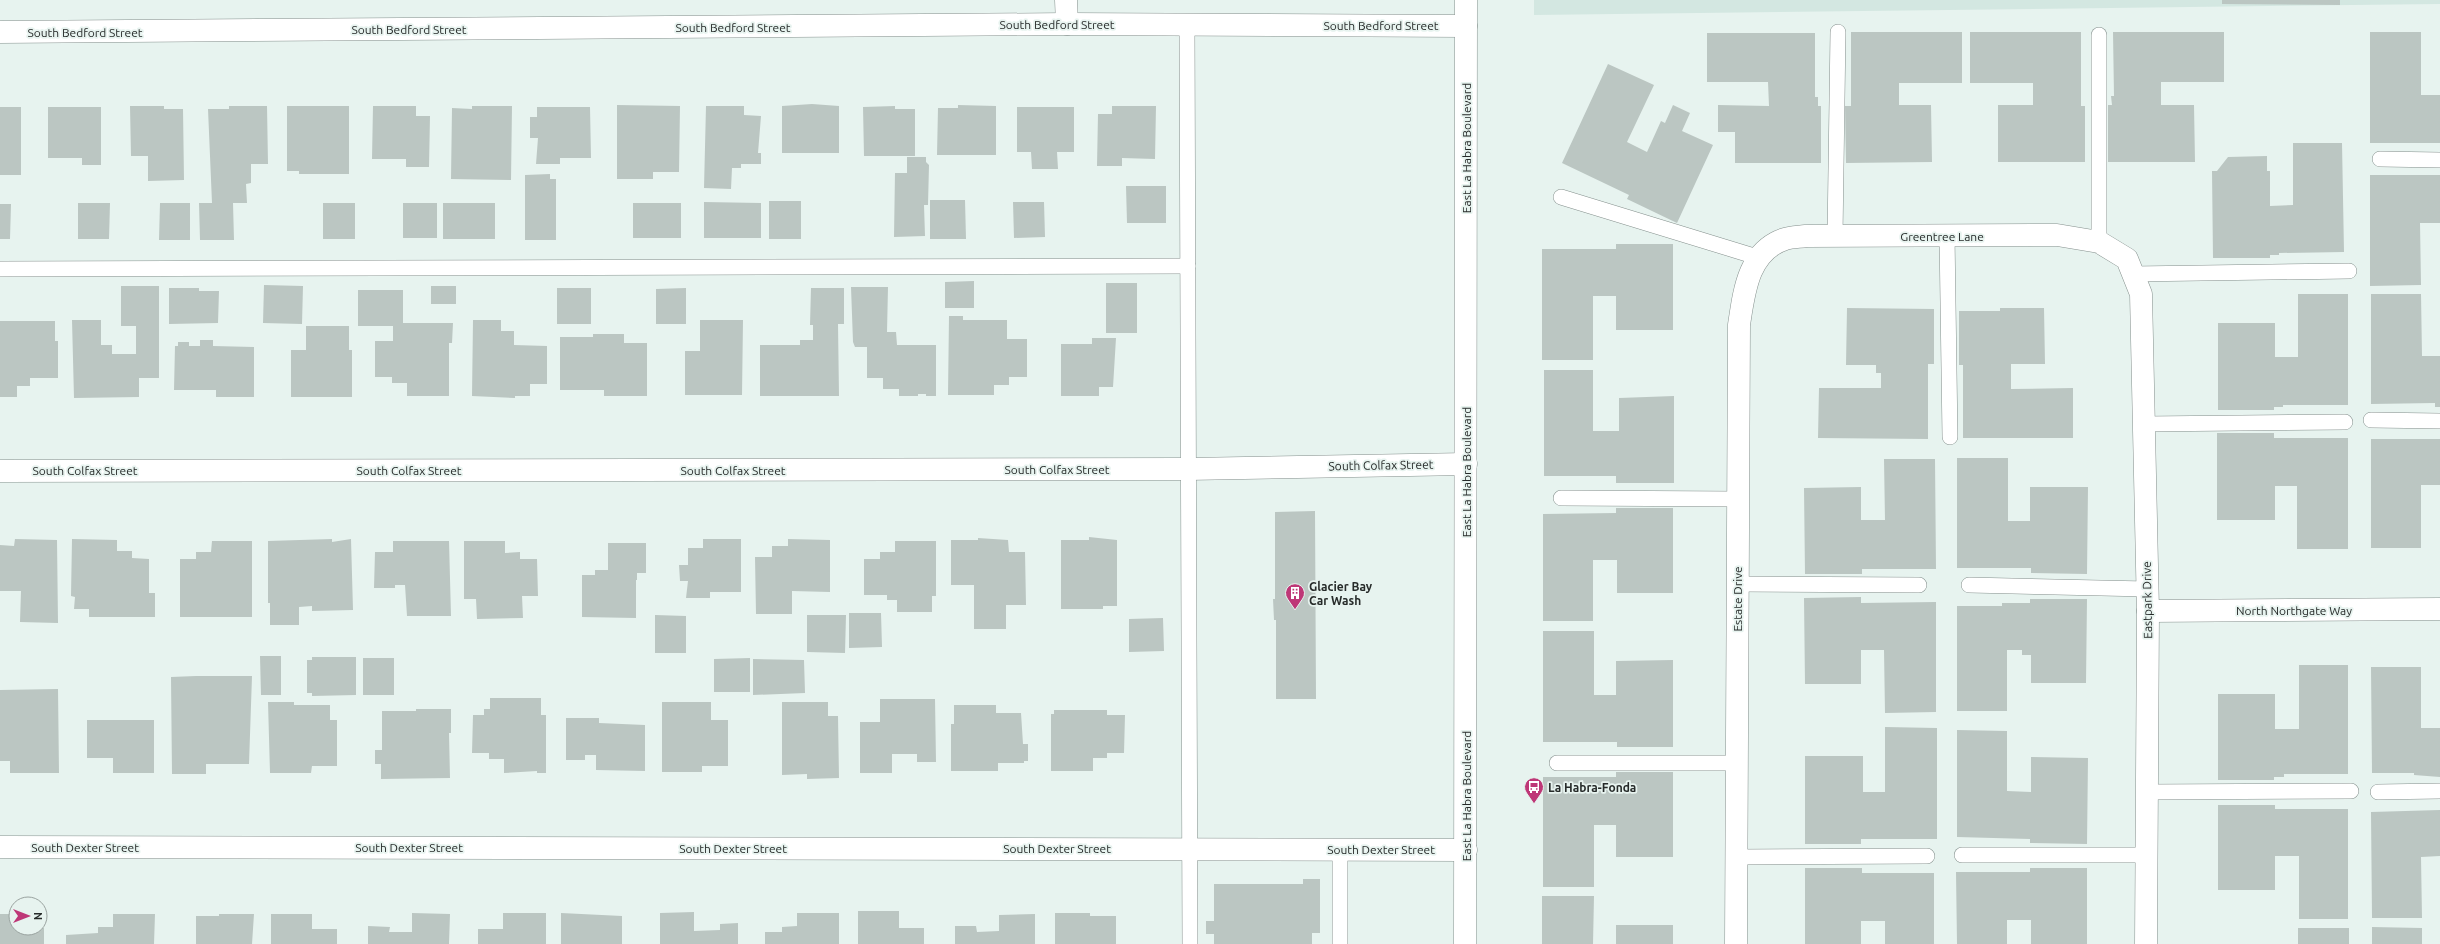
<svg xmlns="http://www.w3.org/2000/svg" width="2440" height="944" font-family="Ubuntu,sans-serif">
<rect width="100%" height="100%" fill="#e7f3ef"/>
<path fill="#d3e7e1" d="M1534 0H2440V4L1534 15Z"/>
<g fill="#bbc6c2">
<path d="M2222 0H2340V5L2222 4Z"/>
<path d="M1851 32H1962V83H1899V105H1931L1932 162 1846 163 1845 106H1851Z"/>
<path d="M1970 32H2081V106H2085V162H1998V105H2033V83H1970Z"/>
<path d="M2113 32H2224V82H2161V105H2194L2195 162H2108V105H2112L2111 96H2114Z"/>
<path d="M2370 32H2421V95H2440V143H2370Z"/>
<path d="M1707 33H1815V97H1818V106H1821V163H1735V132H1718V105L1769 106 1768 82H1707Z"/>
<path d="M1608 64 1654 85 1627 142 1647 152 1661 121 1665 123 1673 105 1690 113 1682 131 1713 145 1677 223 1627 199 1629 195 1562 163Z"/>
<path d="M812 104 839 106V153H782V106Z"/>
<path d="M617 105 680 106 679 172H653V179H617Z"/>
<path d="M958 105 996 106V155H937L938 108H958Z"/>
<path d="M130 106H164V109H183L184 180 148 181V156H131Z"/>
<path d="M229 106H267L268 164H251V183L246 184 247 203H233L234 240H200L199 203H212L208 109H229Z"/>
<path d="M287 106H349V174H299V171H287Z"/>
<path d="M373 106H416V116H430L429 167H406V159H372Z"/>
<path d="M472 106H512L511 180 451 179 452 108 472 109Z"/>
<path d="M706 106H744V115L761 116 758 153H761V164H741V168H732L731 189 704 188Z"/>
<path d="M895 106V109H915V156H864L863 107Z"/>
<path d="M1112 106H1156L1155 159 1122 158V166H1097L1098 114H1112Z"/>
<rect x="0" y="107" width="21" height="68"/>
<path d="M48 107H101V165H82V158H48Z"/>
<path d="M537 107H590L591 158H560V164H536L538 138H530V117H537Z"/>
<path d="M1017 107H1074V152H1057L1058 169H1032L1031 152H1017Z"/>
<path d="M2293 143H2342L2344 252 2279 253V255H2270V258H2213L2212 171H2217L2228 157 2267 156V171H2270V206L2293 205Z"/>
<path d="M907 157H926V162L929 165 928 205H924L925 236 894 237 895 173H907Z"/>
<path d="M550 174V179H556V240H525V175Z"/>
<path d="M2370 175H2440V223H2420L2421 285 2370 286Z"/>
<path d="M1126 186H1166V223H1127Z"/>
<path d="M930 200H965L966 239H930Z"/>
<rect x="769" y="201" width="32" height="38"/>
<path d="M704 202 761 203V238H704Z"/>
<path d="M1013 202H1044L1045 237 1014 238Z"/>
<path d="M78 203H110L109 239H78Z"/>
<path d="M160 203H190V240H159Z"/>
<rect x="323" y="203" width="32" height="36"/>
<rect x="403" y="203" width="34" height="35"/>
<rect x="443" y="203" width="52" height="36"/>
<rect x="633" y="203" width="48" height="35"/>
<path d="M0 204H11L10 239H0Z"/>
<path d="M1616 244H1673V330H1616V296H1593V360H1542V249H1616Z"/>
<path d="M974 281V308H945V282Z"/>
<rect x="1106" y="283" width="31" height="50"/>
<path d="M264 285 303 286 302 324 263 323Z"/>
<path d="M121 286H159V378H139V397L74 398 72 320H101V345H112V354H136V326H121Z"/>
<rect x="431" y="286" width="25" height="18"/>
<path d="M851 287H888L887 332H896L897 345H936V396H926V394H918V396H899V389H883V378H867V347H855L853 342Z"/>
<path d="M169 288H199V291H219L218 323 169 324Z"/>
<rect x="557" y="288" width="34" height="36"/>
<path d="M686 288V324H656V289Z"/>
<path d="M811 288H844V324H838L839 396H760V345H800V340H813V325H810Z"/>
<path d="M358 290H403V323H453L452 343H449V396H407V383H392V377H375V341H393V326H358Z"/>
<path d="M2298 294H2348V405H2283V407H2274V410H2218V323H2275V357H2298Z"/>
<path d="M2371 294H2421L2422 356H2440V407H2435V403L2371 404Z"/>
<path d="M1847 308 1934 309V364H1928V439L1818 438 1819 388H1881V373H1876V365H1846Z"/>
<path d="M2000 308H2044L2045 364H2011V389L2073 388V438H1963V365H1959V311H2000Z"/>
<path d="M949 316H963V320H1007V339H1027V377H1009V385H994V395H948Z"/>
<path d="M473 320H501V331H514V345L547 346V384H530V396H515V398L472 396Z"/>
<path d="M700 320H743L742 395H685V351H700Z"/>
<path d="M0 321H55V341H58V378H30V386H17V397H0Z"/>
<path d="M306 326H349V350H352V397H291V350H306Z"/>
<path d="M593 334H624V343H647V396H604V390H560V337H593Z"/>
<path d="M1092 338H1116L1113 387H1099V396H1061V344H1092Z"/>
<path d="M200 340H213V346L254 347V397H216V390H174L175 346H178V342H189V346H200Z"/>
<path d="M1544 370H1593V431H1619V398L1674 396V483H1616V476H1544Z"/>
<path d="M2217 433H2274V438H2348V549H2297V486H2275V520H2217Z"/>
<path d="M2371 439H2440V485H2421V548H2371Z"/>
<path d="M1957 458H2008V521H2030V487H2088L2087 574 2031 573V568H1957Z"/>
<path d="M1884 459H1935L1936 569H1862V574H1805L1804 488 1861 487V520H1885Z"/>
<path d="M1616 508H1673V593H1617V560H1593V621H1543V514L1616 513Z"/>
<path d="M1315 511 1316 699H1276V620H1274L1273 599H1275V512Z"/>
<path d="M1089 537 1117 540V606H1103V609H1061V540H1089Z"/>
<path d="M978 538 1008 540 1009 552H1025L1026 605H1006V629H974V585H951V540H978Z"/>
<path d="M15 539 57 540 58 623 20 622 21 591H0V545L14 546Z"/>
<path d="M72 539 117 540V551H132V558L149 559V593H155V617H89V609H74L75 597 71 596Z"/>
<path d="M332 539V542L351 539 353 610 312 611V606L299 607V625H270V603H268V541Z"/>
<path d="M703 539H741V592H710V598H686L688 581H680L679 565H688V548H703Z"/>
<path d="M788 539 830 540V592L792 591V614H756L755 557H772V546H788Z"/>
<path d="M212 541H252V617H180V559H196V552H211Z"/>
<path d="M393 541H449L451 616H407L405 585H395V588H374L375 552H393Z"/>
<path d="M464 541H505V553L520 552V559H537L538 596H522L523 618 477 619 476 599H464Z"/>
<path d="M895 541H936V596H932V612H897V600H887V595H864V559H880V552H895Z"/>
<path d="M608 543H646V573H637V580H636V618L582 617V575H595V570H608Z"/>
<path d="M1861 597V603L1936 602V712L1885 713 1884 650H1861V684H1805L1804 598Z"/>
<path d="M2030 599H2087L2086 683H2031V655H2022V650H2007V711H1957V606H2002V603H2030Z"/>
<path d="M849 613H881L882 647 849 648Z"/>
<path d="M655 615 686 616V653H655Z"/>
<path d="M807 615H846L845 653 807 652Z"/>
<path d="M1163 618 1164 651 1129 652V619Z"/>
<path d="M1543 631H1594V695H1616V661L1673 660V747H1617V742H1543Z"/>
<path d="M260 656H281V695H261Z"/>
<path d="M312 657H356V695L312 696V693H307V660H312Z"/>
<rect x="363" y="658" width="31" height="37"/>
<path d="M750 658V692H714V659Z"/>
<path d="M753 659 804 660 805 693 753 695Z"/>
<path d="M2299 665H2348V774H2284V777H2274V780H2218V694H2275V729H2299Z"/>
<path d="M2371 667H2421V728H2440V777L2414 775V773H2372Z"/>
<path d="M196 676H252L249 764H206V774H172L171 677Z"/>
<path d="M58 689 59 773H10V761H0V690Z"/>
<path d="M490 698H541V715H546V773H537V771L504 773V759H489V753H472L473 715H484V709H490Z"/>
<path d="M880 699H935L936 762H917V754H892V773H860V722H880Z"/>
<path d="M268 702H294V705H330V720H337V766H312L311 773H270Z"/>
<path d="M662 702H711V720H728V766H702V772H662Z"/>
<path d="M782 702H828V716H838L839 778 807 779V774L782 775Z"/>
<path d="M954 705H996V713H1021L1023 744H1028V761H1024V763H998V771H951V724H954Z"/>
<path d="M416 709H451V733H449L450 778 381 779V764H375V750H382V711H416Z"/>
<path d="M1054 710H1107V715H1125L1124 753H1107V758H1093V771H1051V714H1054Z"/>
<path d="M566 718H599V723L645 725V771L596 770V755H585V760H566Z"/>
<path d="M87 720H154V773H113V758H87Z"/>
<path d="M1885 727 1937 728V839H1861V844H1805V756H1863V792H1885Z"/>
<path d="M1957 730 2007 731V791L2031 792V757L2088 758 2087 844 2030 843V839L1957 837Z"/>
<path d="M1616 772H1673V857H1616V825H1594V887H1543V777H1616Z"/>
<path d="M2218 805H2275V809H2348V919H2299V856H2275V890H2218Z"/>
<path d="M2440 810V856L2421 857 2422 918H2372L2371 812Z"/>
<path d="M1805 868H1862V873H1934V944H1885V921H1861V944H1805Z"/>
<path d="M2030 868H2087V944H2031V920H2007V944H1957L1956 872H2030Z"/>
<path d="M1303 879H1320V933H1312V944H1214V934H1206V921H1214V884H1303Z"/>
<path d="M1542 896H1594L1593 944H1542Z"/>
<path d="M858 911H899V928H924V944H858Z"/>
<path d="M694 912V931L720 930V924L738 923V944H660V913Z"/>
<path d="M412 913 450 914 449 944H368V926L390 927 389 932H412Z"/>
<path d="M503 913H546V944H478V929H503Z"/>
<path d="M561 913 622 916V944H561Z"/>
<path d="M797 913H839V944H765V932H782V927L797 926Z"/>
<path d="M1055 913H1090V916H1116V944H1055Z"/>
<path d="M0 914H16V928H44V944H0Z"/>
<path d="M113 914H155L154 944H66V935L98 933V927H113Z"/>
<path d="M219 914H254L252 944H196V916H219Z"/>
<path d="M271 914H312V929H337V944H271Z"/>
<path d="M1035 914V944H955V926H976L977 932 999 931V915Z"/>
<rect x="1616" y="925" width="57" height="19"/>
<path d="M2372 927 2422 928V944H2372Z"/>
<rect x="2298" y="928" width="51" height="16"/>
</g>
<g fill="none" stroke-linecap="round" stroke-linejoin="round">
<defs>
<g id="lane">
<path d="M1187 24 1190 944"/>
<path d="M2099 35V242"/>
<path d="M2380 159 2440 160"/>
<path d="M1561 197 1757 257"/>
<path d="M1947 235 1950 437"/>
<path d="M1835 236 1838 32"/>
<path d="M0 269 1188 266"/>
<path d="M2133 274 2349 271"/>
<path d="M2371 420 2440 421"/>
<path d="M2145 424 2345 422"/>
<path d="M1561 498 1737 499"/>
<path d="M1737 584 1919 585"/>
<path d="M1969 585 2147 589"/>
<path d="M1557 763H1737"/>
<path d="M2147 792 2351 791"/>
<path d="M2378 792 2440 791"/>
<path d="M1340 849V944"/>
<path d="M1962 855H2146"/>
<path d="M1737 857 1927 856"/>
</g>
<g id="street">
<path d="M1066 0 1067 24"/>
<path d="M0 32 1067 24 1466 26"/>
<path d="M0 471 1188 469 1466 464"/>
<path d="M2148 611 2440 609"/>
<path d="M0 847 1466 850"/>
<path d="M1736 944 1739 325C1744 292 1748 251 1785 239 1791 237 1799 237 1806 236L2057 235 2099 242 2127 259 2141 294 2148 611 2146 944"/>
</g>
<path id="secondary" d="M1465 944 1466 0"/>
</defs>
<use href="#lane" stroke="#85908d" stroke-width="16"/>
<use href="#street" stroke="#85908d" stroke-width="23"/>
<use href="#secondary" stroke="#85908d" stroke-width="23"/>
<use href="#lane" stroke="#fff" stroke-width="15"/>
<use href="#street" stroke="#fff" stroke-width="22"/>
<use href="#secondary" stroke="#fff" stroke-width="22"/>
</g>
<defs>
<symbol id="building-pin" viewBox="-11 -11 22 30"><path d="M0 17L-7.5 6A9.5 9.5 0 1 1 7.5 6Z" fill="#be3777" stroke="#e7f3ef"/><path d="M-4-6H4V6H1V3H-1V6H-4ZM-2.5-4.3h1.7v1.8h-1.7ZM.8-4.3h1.7v1.8H.8ZM-2.5-1h1.7V.8h-1.7ZM.8-1h1.7V.8H.8Z" fill="#fff"/></symbol>
<symbol id="bus-pin" viewBox="-11 -11 22 30"><path d="M0 17L-7.5 6A9.5 9.5 0 1 1 7.5 6Z" fill="#be3777" stroke="#e7f3ef"/><path d="M-5-6H5V4H4V6H2V4H-2V6H-4V4H-5ZM-3.5-4V0h7V-4ZM-3.5 1.2v1.5H-2V1.2ZM2 1.2v1.5H3.5V1.2Z" fill="#fff"/></symbol>
</defs>
<g fill-rule="evenodd">
<use href="#building-pin" x="1284" y="582" width="22" height="30"/>
<use href="#bus-pin" x="1523" y="776" width="22" height="30"/>
</g>
<g text-anchor="middle" dominant-baseline="central" stroke-width="3.5" stroke-linejoin="round" paint-order="stroke">
<g font-size="12" fill="#272b2a" stroke="#e7f3ef">
<text x="1057" y="24">South Bedford Street</text>
<text x="1381" y="25">South Bedford Street</text>
<text x="733" y="27">South Bedford Street</text>
<text x="409" y="29">South Bedford Street</text>
<text x="85" y="32">South Bedford Street</text>
<text transform="translate(1466 148) rotate(-90)">East La Habra Boulevard</text>
<text x="1942" y="236">Greentree Lane</text>
<text transform="translate(1381 465) rotate(-1)">South Colfax Street</text>
<text x="1057" y="469">South Colfax Street</text>
<text x="85" y="470">South Colfax Street</text>
<text x="409" y="470">South Colfax Street</text>
<text x="733" y="470">South Colfax Street</text>
<text transform="translate(1466 472) rotate(-90)">East La Habra Boulevard</text>
<text transform="translate(1737 599) rotate(-90)">Estate Drive</text>
<text transform="translate(2147 600) rotate(-91)">Eastpark Drive</text>
<text x="2294" y="610">North Northgate Way</text>
<text transform="translate(1466 796) rotate(-90)">East La Habra Boulevard</text>
<text x="85" y="847">South Dexter Street</text>
<text x="409" y="847">South Dexter Street</text>
<text x="733" y="848">South Dexter Street</text>
<text x="1057" y="848">South Dexter Street</text>
<text x="1381" y="849">South Dexter Street</text>
</g>
<g font-size="12" font-weight="bold" fill="#272b2a" stroke="#e7f3ef" text-anchor="start">
<text x="1309" y="586">Glacier Bay<tspan x="1309" dy="14">Car Wash</tspan></text>
<text x="1548" y="787">La Habra-Fonda</text>
</g>
</g>
<g transform="translate(28 916) rotate(90)"><circle r="19" fill="#e7f3ef" stroke="#9aa3a0"/>
<path d="M0-3L7 15L0 10L-7 15Z" fill="#be3777"/>
<text y="-6" font-size="11" font-weight="bold" text-anchor="middle" fill="#272b2a">N</text>
</g>
</svg>
